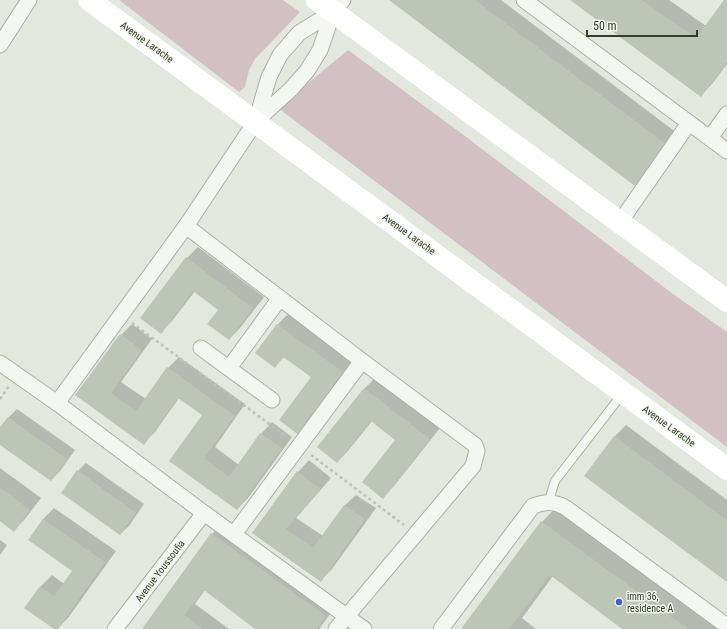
<svg xmlns="http://www.w3.org/2000/svg" width="727" height="629" font-family="'Roboto Condensed',sans-serif">
<rect width="100%" height="100%" fill="#e3e8de"/>
<g fill="#d2c0c5">
<path d="M119 0H283L300 12 255 59 249 70 245 87 239 92Z"/>
<path d="M348 50 461 133 673 294 727 332V447L278 108Z"/>
</g>
<g fill="#0003">
<path d="M390 0H501L677 133 646 173 635 184Z"/>
<path d="M572 0H669L706 26 725 0H727V64L712 84 701 95Z"/>
<path d="M198 247 264 297 240 328 229 339 219 309 195 291 172 321 161 332 187 258Z"/>
<path d="M289 313 355 361 310 422 312 376 285 356 275 366 257 353 278 324Z"/>
<path d="M132 324 152 339 121 382 146 399 168 368 179 357 245 404 215 447 239 465 261 434 272 422 292 437 248 498 237 509 170 461 203 415 179 398 155 432 143 443 77 395 121 335Z"/>
<path d="M376 377 440 428 394 486 383 497 396 440 372 421 348 451 337 462 318 447 365 388Z"/>
<path d="M17 409 75 450 60 471 51 480 0 444V429L9 417Z"/>
<path d="M626 425 727 500V581L586 475 615 436Z"/>
<path d="M309 460 331 478 296 518 323 536 344 506 356 495 376 508 332 569 321 580 254 533 298 472Z"/>
<path d="M86 463 144 504 129 526 120 534 78 471Z"/>
<path d="M0 468 41 498 25 519 14 530 0 520Z"/>
<path d="M562 501 727 629H624L553 576 522 618 536 629H462L542 522Z"/>
<path d="M54 508 116 551 68 618 57 629H56L40 587 52 575 64 584 73 570 29 540 43 519Z"/>
<path d="M223 522 337 605 319 629H256L205 590 195 604 229 629H143L212 534Z"/>
<path d="M0 540 7 545 0 555Z"/>
</g>
<g fill="#bcc5b6">
<path d="M389 0H475L666 144 635 186Z"/>
<path d="M570 0H642L696 38 724 0H727V62L701 97Z"/>
<path d="M186 257 253 308 229 340 207 324 218 310 193 291 161 334 140 318Z"/>
<path d="M277 324 344 373 299 435 279 420 311 377 283 357 275 368 255 353Z"/>
<path d="M120 334 142 350 111 393 136 411 167 367 235 416 204 458 229 477 260 433 282 448 237 510 169 461 202 415 178 398 144 445 75 395Z"/>
<path d="M364 388 430 439 383 499 362 482 395 440 371 421 337 463 317 447Z"/>
<path d="M8 417 67 459 51 481 0 445V427Z"/>
<path d="M614 436 727 520V582L584 476Z"/>
<path d="M77 470 136 513 120 535 61 493Z"/>
<path d="M297 471 321 489 286 529 313 548 344 505 365 519 321 582 252 533Z"/>
<path d="M0 487 30 510 14 532 0 521Z"/>
<path d="M43 519 105 562 58 629H54L24 608 40 586 54 596 72 571 28 540Z"/>
<path d="M541 521 688 629H622L550 575 509 629H461Z"/>
<path d="M211 533 326 616 317 629H255L204 590 185 615 203 629H142Z"/>
</g>
<g fill="none" stroke-linecap="round" stroke-linejoin="round">
<defs>
<path id="lane" d="M550 502 551 494 555 481 623 393"/>
<g id="street">
<path d="M524 0 727 151"/>
<path d="M0 45 29 0"/>
<path d="M256 121 269 77 280 55 299 33 333 12 343 0"/>
<path d="M710 138 727 114"/>
<path d="M620 222 689 123"/>
<path d="M186 226 362 361 475 445 477 451 473 466 336 629"/>
<path d="M201 348 272 400"/>
<path d="M0 363 57 403 204 513 364 629"/>
<path d="M229 368 280 298"/>
<path d="M57 403 186 226 256 121 291 89 307 71 320 50 333 12"/>
<path d="M234 534 362 361"/>
<path d="M115 629 204 513"/>
<path d="M441 629 533 506C545 501 555 501 566 508L727 626"/>
</g>
</defs>
<use href="#lane" stroke="#aab2a4" stroke-width="10"/>
<use href="#street" stroke="#aab2a4" stroke-width="17"/>
<g stroke="#bdc3b9" stroke-width="2.5" stroke-dasharray="3 3" stroke-linecap="butt">
<path d="M132 323 287 437"/>
<path d="M0 399 9 386"/>
<path d="M311 455 404 525"/>
</g>
<use href="#lane" stroke="#f3f6f1" stroke-width="8"/>
<use href="#street" stroke="#f3f6f1" stroke-width="15"/>
<g stroke="#fff" stroke-width="22">
<path d="M89 0 727 469"/>
<path d="M317 0 727 301"/>
</g>
</g>
<circle fill="#4461cc" stroke="#f2f5ee" stroke-width="1.5" cx="619" cy="602" r="4"/>
<g text-anchor="middle" dominant-baseline="central" stroke-width="3" stroke-linejoin="round" paint-order="stroke">
<g font-size="10" fill="#313f28" stroke="#f2f5ee">
<text transform="translate(147 42) rotate(36)">Avenue Larache</text>
<text transform="translate(409 234) rotate(36)">Avenue Larache</text>
<text transform="translate(669 426) rotate(36)">Avenue Larache</text>
<text transform="translate(160 571) rotate(-53)">Avenue Youssoufia</text>
</g>
<g font-size="10" fill="#313f28" stroke="#f2f5ee" text-anchor="start">
<text x="627" y="596">imm 36,<tspan x="627" dy="12">residence A</tspan></text>
</g>
</g>
<path d="M587 30v6h110v-6" fill="none" stroke="#313f28" stroke-width="2"/>
<text x="593" y="30" font-size="12" fill="#313f28" stroke="#f2f5ee" stroke-width="3" paint-order="stroke">50 m</text>
</svg>
